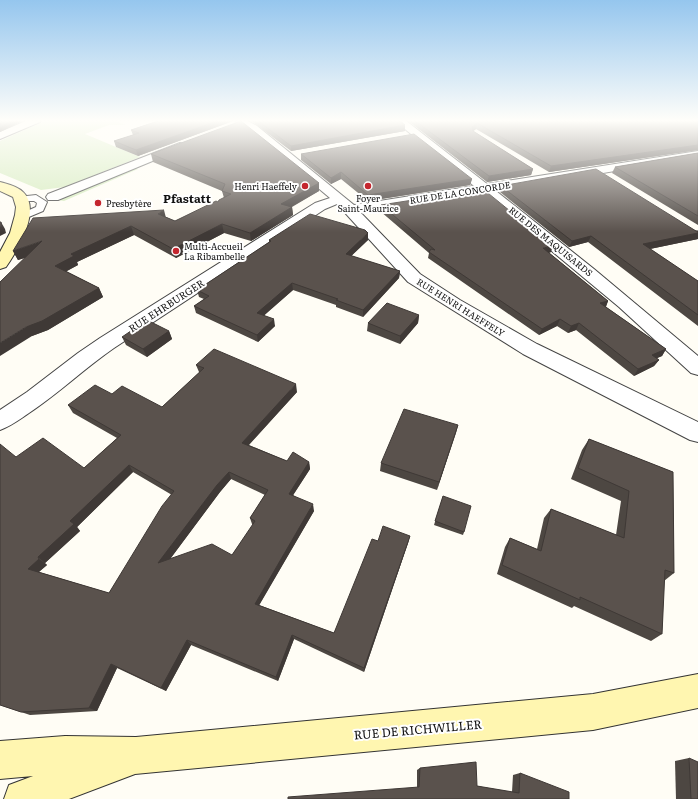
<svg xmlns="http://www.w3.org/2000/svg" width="698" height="799" font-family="Literata,serif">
<rect width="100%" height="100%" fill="#fffdf5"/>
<g fill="#d5ebbd">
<path d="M47 120H113L126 125H109L85 134 140 157 65 187 41 190 0 173V141Z"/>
<path d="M135 168 138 169 64 201 58 200Z"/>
</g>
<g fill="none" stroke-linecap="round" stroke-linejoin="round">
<defs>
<path id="lane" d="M36 195 47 202 43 211 24 219H18L16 217 18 215 36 207 37 203 34 201H18L16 199 18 197Z"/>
<g id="street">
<path d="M28 120H41L40 122 0 139V132Z"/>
<path d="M234 120H246L257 126 354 205 474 186 394 120H405L487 184 698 151V157L496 191 594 269 698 356V375L691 373 619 307 482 193 361 213 420 274 460 300 537 344 698 422V442L690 440 523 354 408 282 337 204 325 209 114 348C85 368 59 393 29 413 20 419 11 426 0 430V410L27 392 78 353 100 338 315 203 330 198 249 130Z"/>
<path d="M180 143 184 144 186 146 184 148 58 200H48L46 197 48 194Z"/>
</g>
<g id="secondary">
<path d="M0 182C7 184 17 186 23 192 42 210 17 251 6 267L0 269V252L10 233 15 215 16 207 13 197 0 191Z"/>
<path d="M698 674V708L593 730 135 774 69 799H4L9 785 33 776 0 779V741L65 736 136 737 593 694Z"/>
</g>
</defs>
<use href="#lane" stroke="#444" stroke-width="2"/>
<use href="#street" stroke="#444" stroke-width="2"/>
<use href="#secondary" stroke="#333" stroke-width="2"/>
<use href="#lane" fill="#fff" fill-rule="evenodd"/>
<use href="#street" fill="#fff" fill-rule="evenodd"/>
<use href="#secondary" fill="#fff6b0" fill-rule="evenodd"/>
</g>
<g fill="#4d4742" fill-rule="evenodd">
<path d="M158 120H233V121L138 156 116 147 114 141 133 135 131 130 160 120Z"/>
<path d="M250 120H399L405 125V131L291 151Z"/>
<path d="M407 120H698V150L549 172 476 129 473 131 533 169 531 175 487 182Z"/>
<path d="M698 153V225L612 173 615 167Z"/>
<path d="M151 154 319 183V191L292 207 293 215 251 241 224 233 176 258 134 235 77 262 78 265 66 271 99 288 103 297 48 330 32 336 25 258 18 260 13 251 166 217 175 221 218 202 224 198 222 191 153 162Z"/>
<path d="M301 154 472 179 470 185 368 201 341 179 331 184 301 160Z"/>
<path d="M501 186 698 231V239L650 249 698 281V326L588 242 569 247 500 192Z"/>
<path d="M381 205 551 252 549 253 608 301 606 307 666 349 662 356 657 358 659 360 654 366 634 376 576 330 568 333 557 326 539 335 428 258 429 253 380 211Z"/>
<path d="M269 240H368L351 256 400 271 399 278 363 317 336 307V305L293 290 264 315 275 326 258 342 196 313 194 306 204 299 199 297 197 290 269 242Z"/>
<path d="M419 315 418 323 400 344 367 331 368 323Z"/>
<path d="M169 331 172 339 147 357 126 345 122 337Z"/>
<path d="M196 365 297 392 249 445 287 461 309 462 310 469 293 495 314 511 259 605 334 633 378 541 410 536 408 543 364 672 294 639 278 681 191 645 166 691 117 668 97 711 30 715 0 705 16 457 84 468 117 438 73 413 68 405 112 394 162 407 199 373V372ZM133 472 172 495 109 593 39 572 47 565 45 563 80 531 77 527ZM231 479 265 495 250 518 252 524 253 525 232 555 170 559 220 492Z"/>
<path d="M458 425 437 490 380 471 381 463Z"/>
<path d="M589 439 673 472 674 573 664 581 662 634 651 641 574 606 572 608 497 574 505 547 510 538 537 549 544 518 551 509 616 535 621 501 571 479 582 450Z"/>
<path d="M443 496 464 532 463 535 434 525Z"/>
<path d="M689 758 698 799H676L675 761Z"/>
<path d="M420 768 477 786 512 792 513 775 520 773 569 799 417 787V770Z"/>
</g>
<g fill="#3f3936">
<path d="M15 120H25L0 132V127Z"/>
<path d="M220 120H233V121L138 156 136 150Z"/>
<path d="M477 123 476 129 471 133 472 127Z"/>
<path d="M405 125V131L291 151V146Z"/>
<path d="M698 145V150L549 172 551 166Z"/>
<path d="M533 169 531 175 487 182 489 176Z"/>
<path d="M341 172V179L331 184V178Z"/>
<path d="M472 179 470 185 368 201V195Z"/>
<path d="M319 183V191L282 212 281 204Z"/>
<path d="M292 207 293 215 251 241 250 233Z"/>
<path d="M164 210 166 218 158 214Z"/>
<path d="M1 222 5 229 6 233 0 236V227Z"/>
<path d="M222 224 224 233 176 258 173 249Z"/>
<path d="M131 226 134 235 77 262 78 265 60 275 55 266 71 254Z"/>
<path d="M368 233V240L346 261V254Z"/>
<path d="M698 233V239L640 251 643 244Z"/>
<path d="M591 236 588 242 569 247 572 241Z"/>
<path d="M42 241 47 250 18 260 13 251Z"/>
<path d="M553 246 551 252 541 255 543 248Z"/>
<path d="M400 271 399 278 363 317V310Z"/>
<path d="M292 283 293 290 259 320 257 313Z"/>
<path d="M99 288 103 297 48 330 32 336 0 356V343L26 327Z"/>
<path d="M608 301 605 308 600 303Z"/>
<path d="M419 315 418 323 400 344V336Z"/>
<path d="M274 319 275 326 258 342 257 335Z"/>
<path d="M560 319 557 326 539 335 542 329Z"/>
<path d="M579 323 576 330 568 333 571 326Z"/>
<path d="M169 331 172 339 147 357 143 349Z"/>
<path d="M666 349 662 356 648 362 652 355Z"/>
<path d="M659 360 654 366 634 376 638 369Z"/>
<path d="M296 384 297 392 244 450 242 443Z"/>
<path d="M458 425 456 433 437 490 439 482Z"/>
<path d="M309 462 310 469 290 500 289 494Z"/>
<path d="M129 465 133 472 77 527 80 531 45 563 38 557 70 521Z"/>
<path d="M229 472 231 479 220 492 162 570 158 563 217 485Z"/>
<path d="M313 504 314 511 257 609 255 604Z"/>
<path d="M410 536 408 543 364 672V668Z"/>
<path d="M39 559 47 565 35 575 28 569Z"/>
<path d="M292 635 294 639 278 681 276 677Z"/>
<path d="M187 640 191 645 166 691 161 688Z"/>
<path d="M111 664 117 668 97 711 89 708Z"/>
</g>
<g fill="#5a524d" stroke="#3f3936" fill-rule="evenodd">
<path d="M0 120H15L0 127Z"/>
<path d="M161 120H220L136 150 114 141 139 133 131 130Z"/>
<path d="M257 120H399L405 125 291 146Z"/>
<path d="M414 120H698V145L551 166 477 123 472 127 473 131 533 169 489 176Z"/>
<path d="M241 121 319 183 281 204 292 207 250 233 222 224 173 249 131 226 71 254 74 256 55 266 99 288 42 321 26 327 0 343V282L42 241 13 251 33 218 164 210 158 214 175 221 216 201 218 202 219 200 231 194 222 191 225 184 151 154Z"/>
<path d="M414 134 472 179 368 195 341 172 331 178 301 154Z"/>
<path d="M698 153V216L615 167Z"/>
<path d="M596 169 696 231H698V233L643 244 698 281V315L591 236 572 241 501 186Z"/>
<path d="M483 189 553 246 543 248 608 301 600 303 666 349 652 355 659 360 638 369 579 323 571 326 560 319 542 329 429 252 431 249 435 250 381 205Z"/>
<path d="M310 214 365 230 368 233 346 254 400 271 363 310 336 300 338 299 292 283 257 313 274 319 257 335 194 306 209 296 197 290 271 241 269 240Z"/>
<path d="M0 222H1L2 227H0Z"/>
<path d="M387 303 419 315 400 336 368 323Z"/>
<path d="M147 320 169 331 143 349 122 337Z"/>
<path d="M214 349 296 384 242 443 287 461 293 452 309 462 289 494 313 504 255 604 334 633 372 539 378 541 383 526 410 536 364 668 292 635 276 677 187 640 161 688 111 664 89 708 21 712 0 705V444L16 457 43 438 84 468 121 435 68 405 95 385 112 394 122 386 162 407 204 368 196 365ZM129 465 174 491 162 506 109 593 28 569 39 559 38 557 74 524 70 521ZM229 472 268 490 250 518 255 521 232 555 212 544 158 563 217 485Z"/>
<path d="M404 409 458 425 439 482 381 463Z"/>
<path d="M589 439 673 472 674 573 665 570 662 634 580 597V600L502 565 510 538 541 551 551 509 624 538 629 491 578 468Z"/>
<path d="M443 496 471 506 464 532 435 521Z"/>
<path d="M689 758 698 762V799H691Z"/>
<path d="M476 762 477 786 519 793 520 773 569 792V799H288V797L419 787 420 768Z"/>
</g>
<linearGradient id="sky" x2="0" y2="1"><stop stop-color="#95c6ee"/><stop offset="0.52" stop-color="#fffefa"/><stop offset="1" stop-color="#fffefa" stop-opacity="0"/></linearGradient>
<rect width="698" height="232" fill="url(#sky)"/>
<g fill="#c4262e" stroke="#fff" stroke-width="1.5">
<circle cx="305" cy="186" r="4"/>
<circle cx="368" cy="186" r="4"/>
<circle cx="98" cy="203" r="4"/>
<circle cx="176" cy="251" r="4"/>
</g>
<g text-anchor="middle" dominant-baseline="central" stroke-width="4" stroke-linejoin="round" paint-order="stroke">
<g font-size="9" fill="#111" stroke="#fff" text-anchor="start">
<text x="297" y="186" text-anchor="end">Henri Haeffely</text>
<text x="368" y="198" text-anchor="middle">Foyer<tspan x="368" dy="10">Saint-Maurice</tspan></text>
<text x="106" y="203">Presbytère</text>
<text x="184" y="246">Multi-Accueil<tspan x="184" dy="10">La Ribambelle</tspan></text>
</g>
<g font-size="9" fill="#111" stroke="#fff">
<text transform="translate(460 192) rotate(-9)">RUE DE LA CONCORDE</text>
<text transform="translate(551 241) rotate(39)">RUE DES MAQUISARDS</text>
<text transform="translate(461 307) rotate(32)">RUE HENRI HAEFFELY</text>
</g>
<g font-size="10" fill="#111" stroke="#fff">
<text transform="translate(166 305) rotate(-33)">RUE EHRBURGER</text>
</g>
<g font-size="12" font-weight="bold" fill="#111" stroke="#fff">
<text x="187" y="198">Pfastatt</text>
</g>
<g font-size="12" fill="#111" stroke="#fff">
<text transform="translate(418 729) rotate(-5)">RUE DE RICHWILLER</text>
</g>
</g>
</svg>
